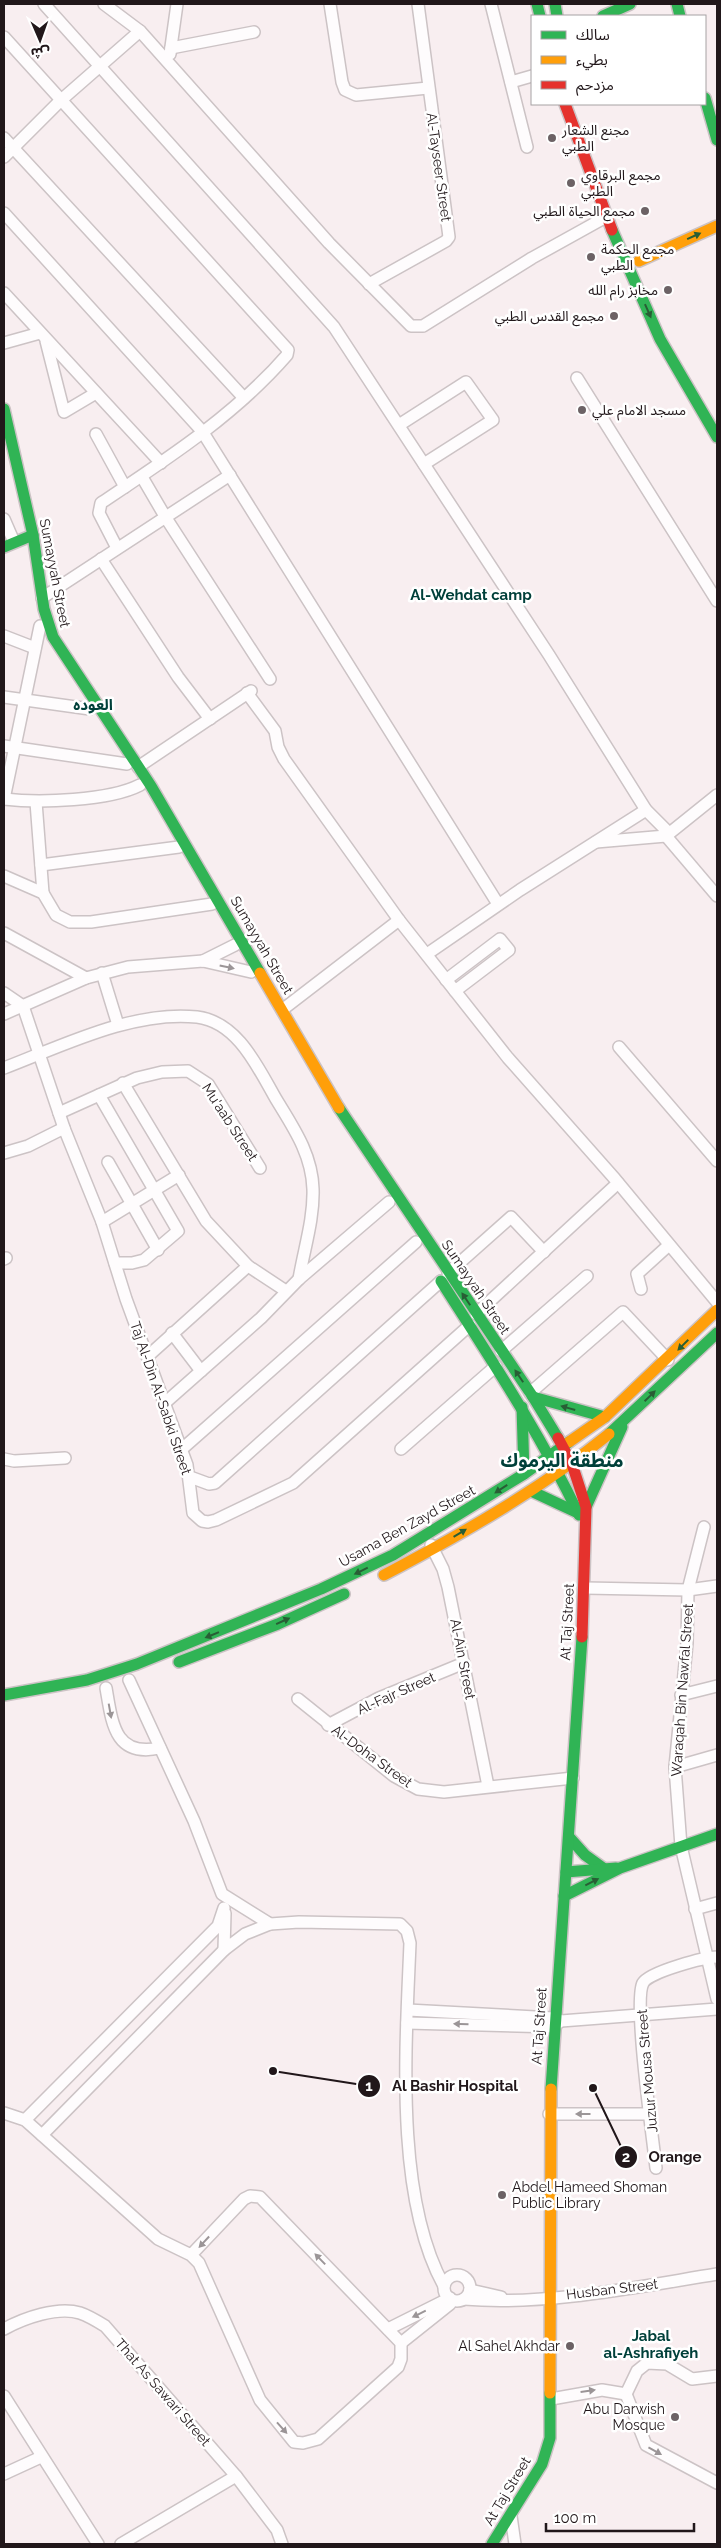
<svg xmlns="http://www.w3.org/2000/svg" width="721" height="2548" font-family="Raleway,'Noto Sans Arabic',sans-serif">
<rect width="100%" height="100%" fill="#f8eef0"/>
<g fill="none" stroke-linecap="round" stroke-linejoin="round">
<defs>
<g id="street">
<path d="M44 4 334 327 549 655 646 810 669 833"/>
<path d="M104 4 140 31 329 243 411 326H423L532 258 606 217"/>
<path d="M330 4 342 82 345 90 356 95 428 88"/>
<path d="M491 4 527 147"/>
<path d="M4 37 288 350 287 355C235 415 167 459 101 503L99 513 117 548"/>
<path d="M171 48 254 32"/>
<path d="M170 54 177 4"/>
<path d="M511 82 532 76"/>
<path d="M4 138 244 398"/>
<path d="M4 157 60 101 140 31"/>
<path d="M4 213 202 431 498 904"/>
<path d="M369 284 446 241 449 237 418 4"/>
<path d="M4 293 161 463"/>
<path d="M46 341 64 412 96 393"/>
<path d="M4 343 40 333"/>
<path d="M577 378 717 601"/>
<path d="M399 425 466 382 493 420 424 464"/>
<path d="M96 434 125 487"/>
<path d="M142 477 166 518 270 679"/>
<path d="M4 519 14 542"/>
<path d="M101 559 178 677 210 719"/>
<path d="M42 598 230 475"/>
<path d="M4 636 35 648"/>
<path d="M247 693 275 731 278 747 284 759 399 920"/>
<path d="M4 697 90 709"/>
<path d="M4 746 127 764"/>
<path d="M138 767 251 691"/>
<path d="M4 799 40 626"/>
<path d="M4 799C39 803 109 801 140 785"/>
<path d="M36 802 43 893"/>
<path d="M666 836 717 896"/>
<path d="M596 842 666 836 717 795"/>
<path d="M41 865 179 847"/>
<path d="M4 876 43 893 56 915 70 922H91L212 904"/>
<path d="M4 933 86 978"/>
<path d="M427 954 520 890 646 810"/>
<path d="M203 961 235 945"/>
<path d="M102 973 118 1025"/>
<path d="M446 980 500 939 509 950 455 991"/>
<path d="M4 993 23 1006 64 1128 102 1222 126 1299 187 1465 193 1513 202 1521 208 1522 216 1520 293 1483 470 1325"/>
<path d="M282 1010 399 920 508 1058 615 1179 717 1302"/>
<path d="M4 1014 86 978 128 967 203 961 251 972"/>
<path d="M619 1047 717 1161"/>
<path d="M4 1068C62 1046 133 1010 197 1017 238 1022 258 1068 276 1099 293 1127 312 1154 313 1189 314 1219 304 1249 299 1279"/>
<path d="M123 1083 206 1221 248 1266 286 1291"/>
<path d="M99 1095 178 1231 144 1260 132 1263H115"/>
<path d="M59 1113 137 1078 162 1072 188 1071 208 1084 260 1168"/>
<path d="M4 1153 28 1146 64 1128"/>
<path d="M108 1162 158 1250"/>
<path d="M102 1222 179 1175"/>
<path d="M4 1259 6 1258"/>
<path d="M448 1273 511 1217 544 1252"/>
<path d="M641 1289 637 1274 669 1245"/>
<path d="M476 1314 618 1183"/>
<path d="M172 1333 201 1371"/>
<path d="M501 1351 587 1276"/>
<path d="M148 1356 248 1266"/>
<path d="M530 1393 623 1312 668 1360"/>
<path d="M166 1402 261 1318 299 1279 389 1202"/>
<path d="M182 1449 416 1242"/>
<path d="M401 1449 496 1366"/>
<path d="M4 1459 14 1461 65 1458"/>
<path d="M190 1477 209 1484 215 1483 441 1281"/>
<path d="M704 1527 688 1590 687 1643 675 1767 681 1846 717 1999"/>
<path d="M431 1545 443 1569 448 1587 488 1786"/>
<path d="M585 1588 688 1590 717 1586"/>
<path d="M129 1680 194 1821 222 1894 270 1924 299 1922 400 1924 407 1931 410 1943C406 2044 394 2196 444 2286"/>
<path d="M106 1688C112 1722 114 1758 160 1748"/>
<path d="M681 1695 717 1686"/>
<path d="M298 1699 394 1776 418 1789 444 1792 573 1778"/>
<path d="M328 1725 379 1698 464 1663"/>
<path d="M675 1767 717 1755"/>
<path d="M695 1909 717 1903"/>
<path d="M225 1913 224 1950 245 1934 270 1924"/>
<path d="M408 2010 554 2018 561 2021"/>
<path d="M561 2021 717 2009"/>
<path d="M407 2023 554 2027 559 2022"/>
<path d="M4 2113 25 2120 158 2239 191 2255 199 2263 260 2400 294 2442 303 2443 318 2439 398 2367 401 2359V2343L260 2197 250 2196 244 2199 191 2255"/>
<path d="M549 2114H650"/>
<path d="M25 2120 218 1926 224 1908"/>
<path d="M42 2135 224 1950"/>
<path d="M656 2168C653 2139 633 2001 643 1983 649 1972 705 1957 717 1957"/>
<circle cx="457" cy="2288" r="13"/>
<path d="M470 2290 501 2297"/>
<path d="M464 2299C546 2306 636 2287 717 2274"/>
<path d="M4 2329C24 2318 58 2306 80 2313 89 2316 97 2321 105 2326L236 2476 277 2530 282 2544"/>
<path d="M388 2329 450 2298"/>
<path d="M401 2343 450 2304"/>
<path d="M626 2394 646 2445 717 2483"/>
<path d="M626 2394 637 2371 647 2363 667 2364 692 2379 717 2376"/>
<path d="M4 2396 98 2544"/>
<path d="M551 2399 602 2390 626 2394"/>
<path d="M4 2474 41 2457"/>
<path d="M511 2516 515 2544"/>
<path d="M121 2544 236 2476"/>
</g>
<g id="fast">
<path d="M537 4 540 16"/>
<path d="M555 4 557 16"/>
<path d="M677 4 680 16"/>
<path d="M603 16 630 4"/>
<path d="M705 98 717 140"/>
<path d="M612 230 660 339 717 437"/>
<path d="M4 409 33 535 44 609 53 637 151 786 260 973"/>
<path d="M4 547 33 535"/>
<path d="M339 1108 533 1397 558 1438"/>
<path d="M441 1281C490 1358 540 1433 579 1515"/>
<path d="M533 1397 605 1417"/>
<path d="M522 1407 524 1474"/>
<path d="M609 1434 717 1333"/>
<path d="M531 1491 576 1512"/>
<path d="M586 1507 622 1427"/>
<path d="M179 1662 278 1624 344 1594"/>
<path d="M4 1695 87 1680 137 1664 321 1589 393 1555 524 1474 569 1442"/>
<path d="M569 1837 585 1855 603 1868"/>
<path d="M566 1872 616 1868"/>
<path d="M564 1896 620 1868 717 1834"/>
<path d="M551 2089 582 1637"/>
<path d="M492 2544 542 2464 550 2438V2393"/>
</g>
<g id="slow">
<path d="M639 261 717 226"/>
<path d="M260 973 339 1108"/>
<path d="M569 1442 605 1417 717 1310"/>
<path d="M384 1575C462 1534 541 1489 609 1434"/>
<path d="M550 2393 551 2089"/>
</g>
<g id="jam">
<path d="M565 104 612 230"/>
<path d="M558 1438 572 1464 586 1507 582 1637"/>
</g>
</defs>
<use href="#street" stroke="#ccc3c5" stroke-width="14"/>
<use href="#fast" stroke="#ccc3c5" stroke-width="14"/>
<use href="#slow" stroke="#ccc3c5" stroke-width="14"/>
<use href="#jam" stroke="#ccc3c5" stroke-width="14"/>
<use href="#street" stroke="#fefcfd" stroke-width="11"/>
<use href="#fast" stroke="#30b455" stroke-width="11"/>
<use href="#slow" stroke="#ff9f0a" stroke-width="11"/>
<use href="#jam" stroke="#e5322d" stroke-width="11"/>
</g>
<defs><path id="oneway-solid" d="M-6-.8H1V-3.2L6.5 0L1 3.2V.8H-6Z" transform="scale(1.25)"/></defs>
<g fill="#285e35">
<use href="#oneway-solid" transform="translate(694 236) rotate(-24)"/>
<use href="#oneway-solid" transform="translate(648 311) rotate(66)"/>
<use href="#oneway-solid" transform="translate(466 1299) rotate(-124)"/>
<use href="#oneway-solid" transform="translate(683 1345) rotate(135)"/>
<use href="#oneway-solid" transform="translate(519 1376) rotate(-124)"/>
<use href="#oneway-solid" transform="translate(650 1396) rotate(-44)"/>
<use href="#oneway-solid" transform="translate(568 1408) rotate(-164)"/>
<use href="#oneway-solid" transform="translate(501 1489) rotate(147)"/>
<use href="#oneway-solid" transform="translate(460 1533) rotate(-31)"/>
<use href="#oneway-solid" transform="translate(361 1571) rotate(154)"/>
<use href="#oneway-solid" transform="translate(283 1621) rotate(-24)"/>
<use href="#oneway-solid" transform="translate(212 1635) rotate(158)"/>
<use href="#oneway-solid" transform="translate(592 1882) rotate(-27)"/>
</g>
<g fill="#9b9597">
<use href="#oneway-solid" transform="translate(227 967) rotate(12)"/>
<use href="#oneway-solid" transform="translate(110 1711) rotate(80)"/>
<use href="#oneway-solid" transform="translate(461 2024) rotate(-178)"/>
<use href="#oneway-solid" transform="translate(583 2114) rotate(-180)"/>
<use href="#oneway-solid" transform="translate(204 2242) rotate(133)"/>
<use href="#oneway-solid" transform="translate(320 2259) rotate(-134)"/>
<use href="#oneway-solid" transform="translate(419 2314) rotate(154)"/>
<use href="#oneway-solid" transform="translate(588 2391) rotate(-8)"/>
<use href="#oneway-solid" transform="translate(282 2428) rotate(48)"/>
<use href="#oneway-solid" transform="translate(655 2451) rotate(29)"/>
</g>
<g fill="#6c6265" stroke="#fff" stroke-width="2">
<circle cx="552" cy="138" r="5"/>
<circle cx="571" cy="183" r="5"/>
<circle cx="645" cy="211" r="5"/>
<circle cx="591" cy="257" r="5"/>
<circle cx="668" cy="290" r="5"/>
<circle cx="614" cy="316" r="5"/>
<circle cx="582" cy="410" r="5"/>
<circle cx="502" cy="2195" r="5"/>
<circle cx="570" cy="2346" r="5"/>
<circle cx="675" cy="2417" r="5"/>
</g>
<g text-anchor="middle" dominant-baseline="central" stroke-width="5" stroke-linejoin="round" paint-order="stroke">
<g font-size="14" fill="#21171a" stroke="#fff" text-anchor="start">
<text x="562" y="130">مجنع الشعار<tspan x="562" dy="16">الطبي</tspan></text>
<text x="581" y="175">مجمع البرقاوي<tspan x="581" dy="16">الطبي</tspan></text>
<text x="635" y="211" text-anchor="end">مجمع الحياة الطبي</text>
<text x="601" y="249">مجمع الحكمة<tspan x="601" dy="16">الطبي</tspan></text>
<text x="658" y="290" text-anchor="end">مخابز رام الله</text>
<text x="604" y="316" text-anchor="end">مجمع القدس الطبي</text>
<text x="592" y="410">مسجد الامام علي</text>
<text x="512" y="2187">Abdel Hameed Shoman<tspan x="512" dy="16">Public Library</tspan></text>
<text x="560" y="2346" text-anchor="end">Al Sahel Akhdar</text>
<text x="665" y="2409" text-anchor="end">Abu Darwish<tspan x="665" dy="16">Mosque</tspan></text>
</g>
<g font-size="14" fill="#21171a" stroke="#fff">
<text transform="translate(439 167) rotate(82)">Al-Tayseer Street</text>
<text transform="translate(55 573) rotate(79)">Sumayyah Street</text>
<text transform="translate(262 945) rotate(60)">Sumayyah Street</text>
<text transform="translate(230 1122) rotate(57)">Mu'aab Street</text>
<text transform="translate(476 1287) rotate(56)">Sumayyah Street</text>
<text transform="translate(161 1398) rotate(71)">Taj Al-Din Al-Sabki Street</text>
<text transform="translate(407 1526) rotate(-29)">Usama Ben Zayd Street</text>
<text transform="translate(567 1622) rotate(-87)">At Taj Street</text>
<text transform="translate(463 1659) rotate(79)">Al-Ain Street</text>
<text transform="translate(682 1690) rotate(-86)">Waraqah Bin Nawfal Street</text>
<text transform="translate(396 1693) rotate(-24)">Al-Fajr Street</text>
<text transform="translate(372 1756) rotate(36)">Al-Doha Street</text>
<text transform="translate(539 2026) rotate(-86)">At Taj Street</text>
<text transform="translate(647 2071) rotate(-95)">Juzur Mousa Street</text>
<text transform="translate(612 2289) rotate(-7)">Husban Street</text>
<text transform="translate(163 2392) rotate(49)">That As Sawari Street</text>
<text transform="translate(507 2491) rotate(-59)">At Taj Street</text>
</g>
<g font-size="15" font-weight="bold" fill="#00403a" stroke="#fff">
<text x="471" y="595">Al-Wehdat camp</text>
<text x="93" y="705">العوده</text>
<text x="651" y="2336">Jabal<tspan x="651" dy="17">al-Ashrafiyeh</tspan></text>
</g>
<g font-size="19" font-weight="bold" fill="#00403a" stroke="#fff">
<text x="562" y="1460">منطقة اليرموك</text>
</g>
</g>
<path fill="none" stroke="#21171a" stroke-width="2" d="M273 2071L369 2086M593 2088L626 2157"/>
<g fill="#21171a" stroke="#fff" stroke-width="2">
<circle cx="273" cy="2071" r="5"/>
<circle cx="593" cy="2088" r="5"/>
<circle cx="369" cy="2086" r="12"/>
<circle cx="626" cy="2157" r="12"/>
</g>
<g font-size="15" text-anchor="middle" font-weight="bold" fill="#fff">
<text x="369" y="2091">1</text>
<text x="626" y="2162">2</text>
</g>
<g font-size="15" text-anchor="middle" font-weight="bold" fill="#21171a" stroke="#fff" stroke-width="5" stroke-linejoin="round" paint-order="stroke">
<text x="455" y="2091">Al Bashir Hospital</text>
<text x="675" y="2162">Orange</text>
</g>
<rect width="721" height="2548" fill="none" stroke="#21171a" stroke-width="10"/>
<rect x="531" y="15" width="175" height="90" fill="#ffffff" stroke="#a6a2a3"/>
<rect x="541" y="31" width="25" height="8" fill="#30b455" stroke="#a6a2a3"/>
<text x="576" y="40" font-size="15" fill="#21171a">سالك</text>
<rect x="541" y="56" width="25" height="8" fill="#ff9f0a" stroke="#a6a2a3"/>
<text x="576" y="65" font-size="15" fill="#21171a">بطيء</text>
<rect x="541" y="81" width="25" height="8" fill="#e5322d" stroke="#a6a2a3"/>
<text x="576" y="90" font-size="15" fill="#21171a">مزدحم</text>
<g transform="translate(40 40) rotate(178)" stroke="#ffffff" stroke-width="4" paint-order="stroke">
<path d="M0-4L9 19L0 12L-9 19Z" fill="#21171a"/>
<text y="-8" font-size="14" font-weight="bold" text-anchor="middle" fill="#21171a">ش</text>
</g>
<path d="M546 2523v8h148v-8" fill="none" stroke="#21171a" stroke-width="2.5"/>
<text x="554" y="2523" font-size="15" fill="#21171a" stroke="#ffffff" stroke-width="4" paint-order="stroke">100 m</text>
</svg>
